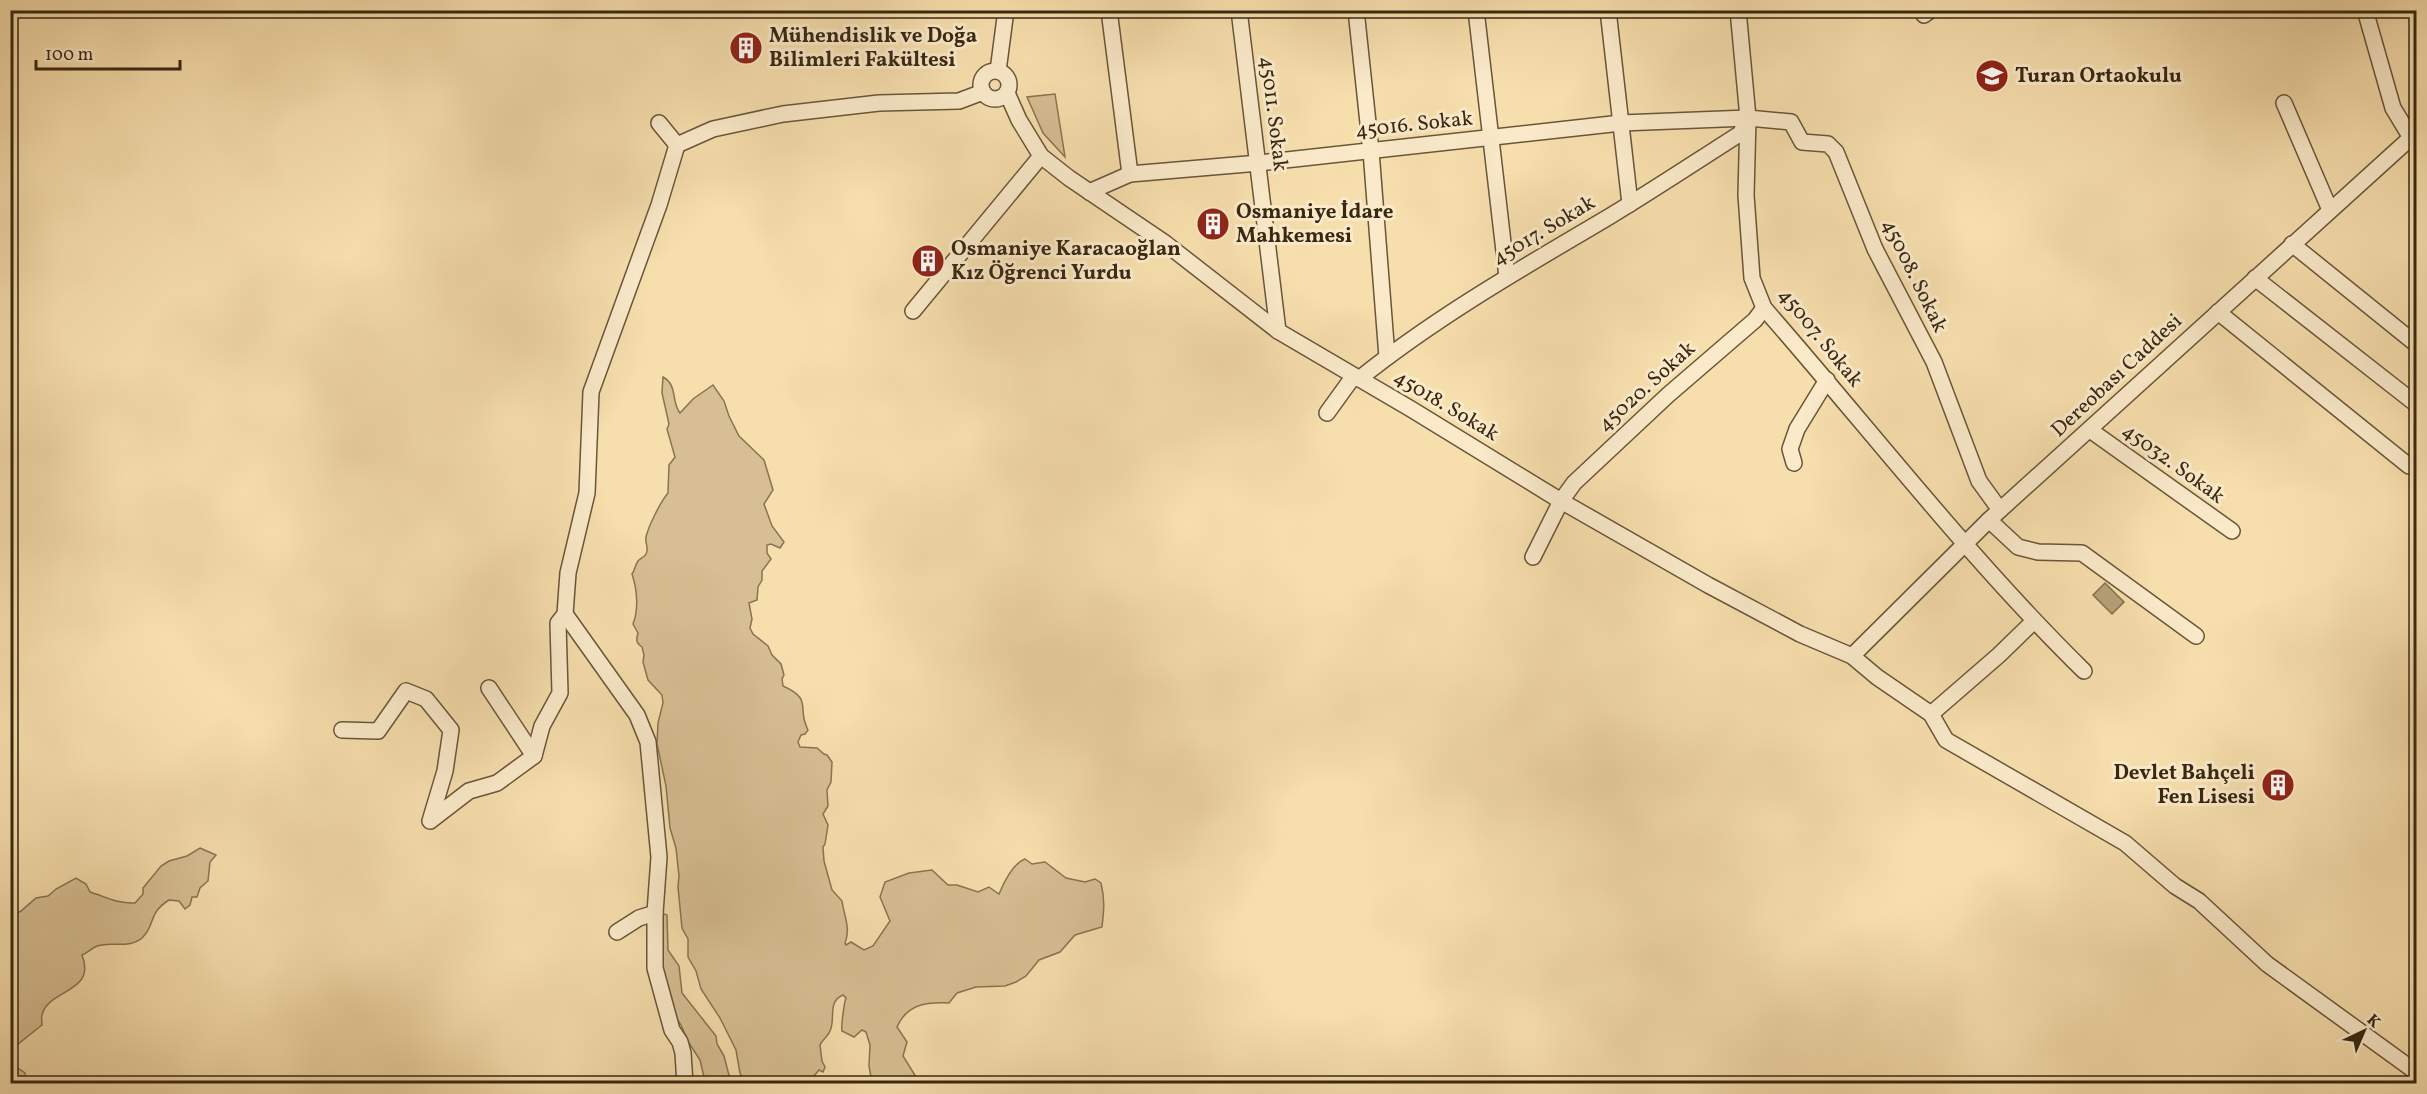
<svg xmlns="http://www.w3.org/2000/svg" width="2427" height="1094" font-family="Vollkorn,serif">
<rect width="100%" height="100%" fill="#f7dead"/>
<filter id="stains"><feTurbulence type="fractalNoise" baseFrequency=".00333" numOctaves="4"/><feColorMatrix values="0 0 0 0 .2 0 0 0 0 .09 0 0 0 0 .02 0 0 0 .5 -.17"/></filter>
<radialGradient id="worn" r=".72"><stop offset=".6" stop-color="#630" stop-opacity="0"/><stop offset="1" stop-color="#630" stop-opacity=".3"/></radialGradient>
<g fill="#d7bf93" stroke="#887452" stroke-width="1.5">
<path d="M1055 94 1065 157 1043 133 1027 97Z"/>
<path d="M663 377C678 385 671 402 680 413L693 399 713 385 724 401 729 416 739 436 764 460 773 490 764 504 772 526 784 542 780 548 771 544 767 545V553L771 559 762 571V580L758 587 757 600 749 603 752 619 750 628 753 634 768 646 772 655 781 664 784 675 782 679 783 686C814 700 796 707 808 730L805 734 801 735 798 742 800 747 817 748 824 754 827 755 832 762 831 782 827 790 828 806 823 814 828 825 825 844 823 847 824 861 832 890 842 901C844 916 851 928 845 943L846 945 851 942 864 950 873 946 890 921 880 897 885 882 909 873 932 870 948 885H957L978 892 989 887 999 894C1004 882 1013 863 1025 859L1032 864 1045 862 1066 878 1085 882 1095 879 1101 883C1105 900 1104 910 1102 927L1075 935 1060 952 1039 960 1026 976 1016 982 1005 986 976 987 957 993 949 1003C926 1002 907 1004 897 1027L907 1042 903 1056 916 1077 911 1083H872L869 1066 870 1045 866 1032 862 1030 854 1037 842 1031C841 1027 844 1003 846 998L843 995C826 1002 837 1021 829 1033 826 1038 822 1040 820 1045L822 1061 825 1067 823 1072 819 1070 808 1083H745L740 1073 736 1050 720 1018 701 989 696 971 688 957V939L682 928 678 887 679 876 676 848 670 828 666 786 657 744 658 723 663 703 662 695 648 680 643 662 644 655 642 647C636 643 636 640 638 633L633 624C639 609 637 589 632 574 635 570 635 565 638 561 641 557 646 558 647 551 648 547 645 542 646 537 648 527 661 501 668 493L669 465 675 457 667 429 669 424 662 393Z"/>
<path d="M200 848 216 855 210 862 208 881 200 888 197 897H192L190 905 185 909 179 901 169 900C147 914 156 925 142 938 128 950 109 940 95 947 91 949 87 953 82 955 97 993 48 989 42 1015 41 1018 42 1022 42 1025L18 1044 11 1046V916L21 911 36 898 48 896 56 889 76 878 86 884 90 892C106 897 118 904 135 903L143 894V888L161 866 169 861 187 856Z"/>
<path d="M664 914 667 915 668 950 679 966 682 993 716 1036 717 1044 724 1056 731 1083H710L704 1077 700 1060 689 1043 681 1025 669 1007 661 955 662 916Z"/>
<path d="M10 1063 25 1073 27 1083H11Z"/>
</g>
<path fill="#b6a078" stroke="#84704f" stroke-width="1.5" d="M2105 583 2124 602 2112 614 2093 595Z"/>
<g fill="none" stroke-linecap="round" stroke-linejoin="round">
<defs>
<g id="minor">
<path d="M1109 10 1130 174"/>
<path d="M1239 10 1278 331"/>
<path d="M1356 10 1371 151 1387 357"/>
<path d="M1476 10 1507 277"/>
<path d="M1608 10 1630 204"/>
<path d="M1738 10 1748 118 1746 195 1752 278 1764 308C1870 429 1969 558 2084 671"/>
<path d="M2365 10 2393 108 2416 146"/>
<path d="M1924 15 1931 10"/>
<circle cx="995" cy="85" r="14"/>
<path d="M998 71 1006 10"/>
<path d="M1007 93 1019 120 1041 156 1069 178 1165 243 1278 331 1411 409 1561 501 1708 585 1800 634 1852 656 1877 677 1931 714 1946 740 2125 843 2175 886 2199 901 2267 964 2416 1072"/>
<path d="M2284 103 2330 210"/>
<path d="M659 123 677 145"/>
<path d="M677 145 713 129 783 114 879 103 959 101 983 92"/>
<path d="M1089 192 1130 174 1259 163 1621 123 1748 118 1791 122 1802 142 1828 144 1836 152 1875 249 1934 362 1979 481 2000 510"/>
<path d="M2292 244 2416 344"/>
<path d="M2255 278 2416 404"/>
<path d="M913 311 1041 156"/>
<path d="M2218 312 2409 466"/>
<path d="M1359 379C1435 318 1522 268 1607 218 1652 191 1697 161 1741 133L1746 120"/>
<path d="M1327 413 1353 377"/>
<path d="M2090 430 2232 531"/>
<path d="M1794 463 1790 449 1797 429 1827 380"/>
<path d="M1989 520 2018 547 2038 552 2082 553 2196 636"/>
<path d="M1533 557 1561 501 1574 483 1668 395 1755 320 1764 308"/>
<path d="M565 614 637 715 648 742 659 857 655 913V968L672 1030 680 1042 683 1053 685 1084"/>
<path d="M1852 656 1989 520 2416 133"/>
<path d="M489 688 534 756"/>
<path d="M1931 714 1999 655 2033 622"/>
<path d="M342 730 378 731 406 691 426 699 451 730 445 771 430 821 469 791 497 783 534 756 542 726 560 693 558 623 565 614 568 573 587 493 591 392 659 205 677 145"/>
<path d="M617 932 639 918 655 913"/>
</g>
</defs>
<use href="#minor" stroke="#685639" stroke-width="18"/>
<use href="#minor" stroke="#faeaca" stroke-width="15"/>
</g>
<defs>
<symbol id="building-disc" viewBox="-11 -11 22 22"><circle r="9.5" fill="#8f2418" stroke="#faeaca"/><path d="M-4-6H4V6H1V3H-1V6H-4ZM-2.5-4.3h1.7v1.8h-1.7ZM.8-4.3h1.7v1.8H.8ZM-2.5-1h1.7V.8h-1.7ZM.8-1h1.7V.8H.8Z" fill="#fff"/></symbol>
<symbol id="school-disc" viewBox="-11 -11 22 22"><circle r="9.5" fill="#8f2418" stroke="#faeaca"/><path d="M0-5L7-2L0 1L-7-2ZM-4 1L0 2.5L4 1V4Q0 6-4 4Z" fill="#fff"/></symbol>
</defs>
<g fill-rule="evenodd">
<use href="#building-disc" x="727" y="29" width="38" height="38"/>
<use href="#school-disc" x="1973" y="57" width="38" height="38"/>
<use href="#building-disc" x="1194" y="205" width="38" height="38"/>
<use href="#building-disc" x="909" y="242" width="38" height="38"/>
<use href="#building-disc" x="2259" y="766" width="38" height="38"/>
</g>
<g text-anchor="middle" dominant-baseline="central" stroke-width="6" stroke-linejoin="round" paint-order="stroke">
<g font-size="21" font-weight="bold" fill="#382812" stroke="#faeaca" text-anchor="start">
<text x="769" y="36">Mühendislik ve Doğa<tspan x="769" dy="24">Bilimleri Fakültesi</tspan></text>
<text x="2015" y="76">Turan Ortaokulu</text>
<text x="1236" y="212">Osmaniye İdare<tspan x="1236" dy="24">Mahkemesi</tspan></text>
<text x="951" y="249">Osmaniye Karacaoğlan<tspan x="951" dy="24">Kız Öğrenci Yurdu</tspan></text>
<text x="2255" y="773" text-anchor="end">Devlet Bahçeli<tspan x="2255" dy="24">Fen Lisesi</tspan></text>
</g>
<g font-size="21" fill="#382812" stroke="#faeaca">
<text transform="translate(1273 114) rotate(83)">45011. Sokak</text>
<text transform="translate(1414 125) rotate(-6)">45016. Sokak</text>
<text transform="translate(1544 231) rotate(-31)">45017. Sokak</text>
<text transform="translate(1914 276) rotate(64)">45008. Sokak</text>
<text transform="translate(1820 338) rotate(51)">45007. Sokak</text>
<text transform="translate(2117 376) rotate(-43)">Dereobası Caddesi</text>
<text transform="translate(1647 387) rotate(-42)">45020. Sokak</text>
<text transform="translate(1446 406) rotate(31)">45018. Sokak</text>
<text transform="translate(2173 464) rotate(36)">45032. Sokak</text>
</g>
</g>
<rect width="2427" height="1094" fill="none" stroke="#f7dead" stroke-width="36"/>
<rect x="12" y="12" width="2403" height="1070" fill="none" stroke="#382812" stroke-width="3"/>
<rect x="18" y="18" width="2391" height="1058" fill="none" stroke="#382812" stroke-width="1.5"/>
<g transform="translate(2364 1031) rotate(44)" stroke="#faeaca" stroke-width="4.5" paint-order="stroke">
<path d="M0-4.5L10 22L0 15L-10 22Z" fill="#382812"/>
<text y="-9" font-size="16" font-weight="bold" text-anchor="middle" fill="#382812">K</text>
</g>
<path d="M36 60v9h144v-9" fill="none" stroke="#382812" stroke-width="3"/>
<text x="45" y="60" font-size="18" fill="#382812" stroke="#faeaca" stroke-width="4.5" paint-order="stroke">100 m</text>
<rect width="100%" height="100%" filter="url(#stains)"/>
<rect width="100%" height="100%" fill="url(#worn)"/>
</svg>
